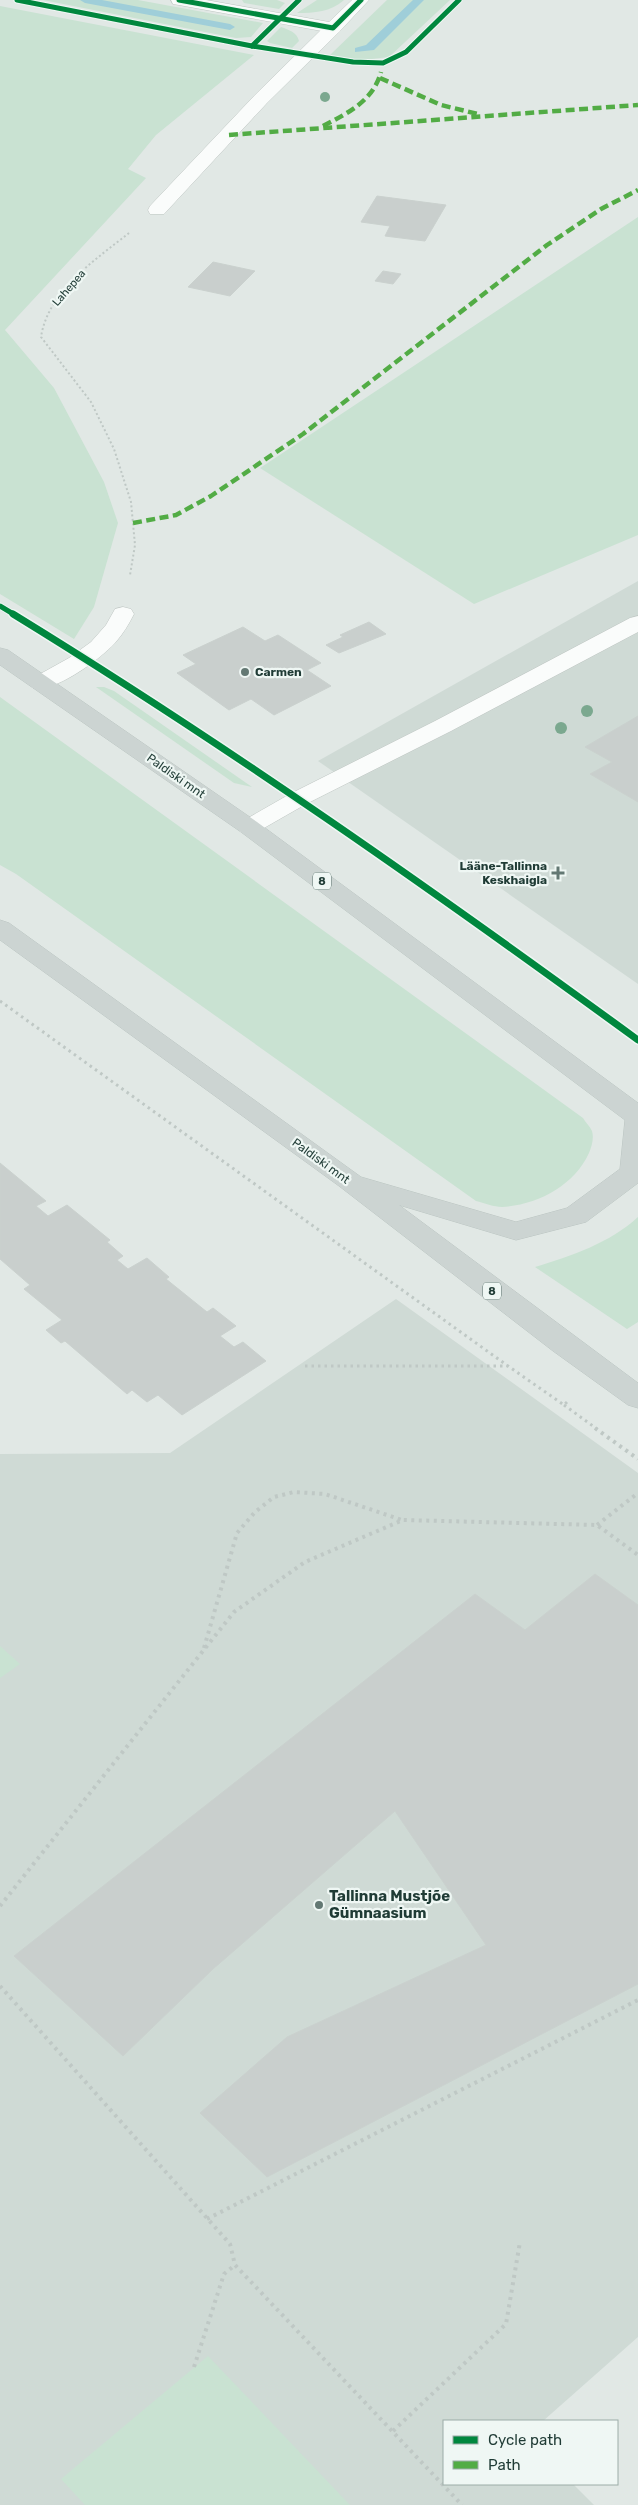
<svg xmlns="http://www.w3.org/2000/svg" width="638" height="2505" font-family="Rubik,sans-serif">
<rect width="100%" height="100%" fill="#e1e8e5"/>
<g fill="#cfdad5">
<path d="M638 581V984L318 761Z"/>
<path d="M396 1299 638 1473V2337L543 2421H444V2484H573L594 2505H0V1454L170 1453Z"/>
</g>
<g fill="#c9e2d2">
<path d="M43 0H138L263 23 251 37 236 38Z"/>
<path d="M242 0H277L285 3 279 9 244 3Z"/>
<path d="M317 0H344C331 12 314 13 297 13Z"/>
<path d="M387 0H450L389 57 355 61 330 55Z"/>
<path d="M0 6 254 55 156 135 128 169 146 178 5 330 54 388 104 482 118 523 94 607 74 639 0 594Z"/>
<path d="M281 27C289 30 297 32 299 41L292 48 270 43 267 41Z"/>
<path d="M638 217V535L474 604 260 468Z"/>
<path d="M96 687H104L114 691 252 787 234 783Z"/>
<path d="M0 697 583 1118C585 1122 590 1126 592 1131 594 1138 592 1146 589 1153 574 1186 537 1205 502 1207 494 1207 484 1203 476 1201L16 874 0 865Z"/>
<path d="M638 1217V1322L627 1329 535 1267C571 1256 610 1243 638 1217Z"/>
<path d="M0 1646 20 1664 0 1678Z"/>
<path d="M208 2356 350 2505H85L61 2479Z"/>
</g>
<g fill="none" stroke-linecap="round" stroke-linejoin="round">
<g fill="#9fced9" fill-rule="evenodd">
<path d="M80 0H102L230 24 235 27 230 30 85 3Z"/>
<path d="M413 0H424L374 50 355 52V48L366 45Z"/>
</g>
</g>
<g fill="#c9cfcd" stroke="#cad1ce">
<path d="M377 196 446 205 425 241 385 236 390 226 361 222Z"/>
<path d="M213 262 255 271 230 296 188 287Z"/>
<path d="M383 271 401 274 393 284 375 281Z"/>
<path d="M369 622 386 634 339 653 326 645 343 637 340 635Z"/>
<path d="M243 627 265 641 278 635 321 663 307 670 331 686 274 715 251 699 229 710 177 673 196 664 183 655Z"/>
<path d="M638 716V802L590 774 612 762 585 747Z"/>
<path d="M0 1163 46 1201 36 1206 48 1216 67 1205 110 1240 107 1242 123 1256 117 1260 128 1269 147 1258 169 1277 166 1279 207 1312 213 1308 236 1326 220 1336 234 1347 243 1342 266 1361 182 1415 158 1395 147 1402 132 1390 127 1394 65 1341 61 1343 46 1330 62 1320 24 1289 30 1285 0 1259Z"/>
<path d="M595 1574 638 1605V1984L267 2177 200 2113 287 2037 486 1945 395 1811 213 1969 123 2056 14 1956 475 1594 525 1630Z"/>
</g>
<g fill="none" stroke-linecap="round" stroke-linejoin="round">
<defs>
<g id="lane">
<path d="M333 23 339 24 341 28 339 32 267 103 164 214H150L148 210 150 206 255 95 327 24Z"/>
<path d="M123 607 131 609 134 614C129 624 123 634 115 643 100 659 55 693 33 688L30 683 33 678 69 658 91 642 106 625 115 609Z"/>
<path d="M638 616V632L451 731 306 804 257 832 249 834 241 832 237 827 241 822 290 794 435 721 630 618Z"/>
</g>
<path id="street" d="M171 0H206L329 22 352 0H369L339 32 333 33 179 5 173 4Z"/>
<path id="primary" d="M0 648 8 650 257 822 638 1103V1183L586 1222 516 1240 399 1205 638 1383V1408L628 1405 553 1351 339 1186 0 940V920L9 923 361 1177 516 1222 567 1208 620 1169 625 1120 241 832 0 665Z"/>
</defs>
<use href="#lane" stroke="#bec5c2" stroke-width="1"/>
<use href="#street" stroke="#bec5c2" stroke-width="1"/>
<use href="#primary" stroke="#bbc5c2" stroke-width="1"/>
<path stroke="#bfc8c5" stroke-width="2" stroke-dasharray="2 2.5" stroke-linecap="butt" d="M129 233C95 260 48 291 41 337L91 402 114 449 131 502 135 545 130 575"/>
<g stroke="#bfc8c5" stroke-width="3" stroke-dasharray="2.5 4" stroke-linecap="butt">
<path d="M0 1001 508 1366 564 1405 567 1402"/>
<path d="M305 1366H508"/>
<path d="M564 1405 597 1429"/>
</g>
<g stroke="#bfc8c5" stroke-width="4" stroke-dasharray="3 4.5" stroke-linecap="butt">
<path d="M595 1428 638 1459"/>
<path d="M597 1525 638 1493"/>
<path d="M204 1648 237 1533 255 1512 274 1497 294 1492 325 1494 402 1520"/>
<path d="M0 1906 234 1612 305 1562 403 1520 597 1525 638 1555"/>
<path d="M0 1986 230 2244 235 2265 462 2505"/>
<path d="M207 2219 638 2000"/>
<path d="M194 2367 224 2274 235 2265"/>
<path d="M393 2431 506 2324 520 2242"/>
</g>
<use href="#lane" fill="#fafcfb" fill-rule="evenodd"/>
<use href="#street" fill="#fafcfb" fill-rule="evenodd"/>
<use href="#primary" fill="#ccd4d2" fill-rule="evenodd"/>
<g stroke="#52ac45" stroke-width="4.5" stroke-dasharray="9 4.5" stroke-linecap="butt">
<path d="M380 78 441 105 478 114"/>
<path d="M323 126C348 113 373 101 381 72"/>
<path d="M229 135 638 105"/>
<path d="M133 523 176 515 211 496 303 434 547 245 601 209 638 190"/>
</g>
<defs>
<g id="cycleway-far1">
<path d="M17 0 252 46 353 62 383 63 406 52 459 0"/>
<path d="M179 0 333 28 361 0"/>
<path d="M252 46 299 0"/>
<path d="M0 606 15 615"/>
</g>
<path id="cycleway" d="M13 614C228 746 434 891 638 1040"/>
</defs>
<use href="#cycleway-far1" stroke="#eff7f4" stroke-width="7"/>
<use href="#cycleway" stroke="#eff7f4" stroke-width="10"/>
<use href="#cycleway-far1" stroke="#00873e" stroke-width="5"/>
<use href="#cycleway" stroke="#00873e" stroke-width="7"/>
</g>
<g fill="#7ba88f">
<circle cx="325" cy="97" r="5"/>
<circle cx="587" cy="711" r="6"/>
<circle cx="561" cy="728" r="6"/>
</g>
<g fill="#637873" stroke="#eff7f4" stroke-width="2">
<circle cx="245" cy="672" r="5"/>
<path d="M555.5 865.5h5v5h5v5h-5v5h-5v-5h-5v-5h5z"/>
<circle cx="319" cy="1905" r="5"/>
</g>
<g text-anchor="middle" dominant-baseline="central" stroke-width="4.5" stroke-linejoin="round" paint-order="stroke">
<g font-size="11" fill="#1f3b35" stroke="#eff7f4">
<text transform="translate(69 288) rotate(-49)">Lahepea</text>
</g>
<g fill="#eff7f4" stroke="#5d736e" stroke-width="1">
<rect x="313" y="872.5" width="18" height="17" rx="4"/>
<rect x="483" y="1282.5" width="18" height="17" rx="4"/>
</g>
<g font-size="11" font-weight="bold" fill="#1f3b35">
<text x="322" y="881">8</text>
<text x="492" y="1291">8</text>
</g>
<g font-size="12" font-weight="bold" fill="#1f3b35" stroke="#eff7f4" text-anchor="start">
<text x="255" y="672">Carmen</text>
<text x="547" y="866" text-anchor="end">Lääne-Tallinna<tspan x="547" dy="14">Keskhaigla</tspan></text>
</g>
<g font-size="12" fill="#1f3b35" stroke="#eff7f4">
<text transform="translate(176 776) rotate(35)">Paldiski mnt</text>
<text transform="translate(321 1161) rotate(36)">Paldiski mnt</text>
</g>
<g font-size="15" font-weight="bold" fill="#1f3b35" stroke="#eff7f4" text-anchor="start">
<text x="329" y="1896">Tallinna Mustjõe<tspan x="329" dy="17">Gümnaasium</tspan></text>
</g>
</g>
<rect x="443" y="2420" width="175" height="65" fill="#eff7f4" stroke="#9caca8"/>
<rect x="453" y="2436" width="25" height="8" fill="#00873e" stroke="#9caca8"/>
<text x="488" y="2445" font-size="15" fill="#1f3b35">Cycle path</text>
<rect x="453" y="2461" width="25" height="8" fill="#52ac45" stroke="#9caca8"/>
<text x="488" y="2470" font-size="15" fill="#1f3b35">Path</text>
</svg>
